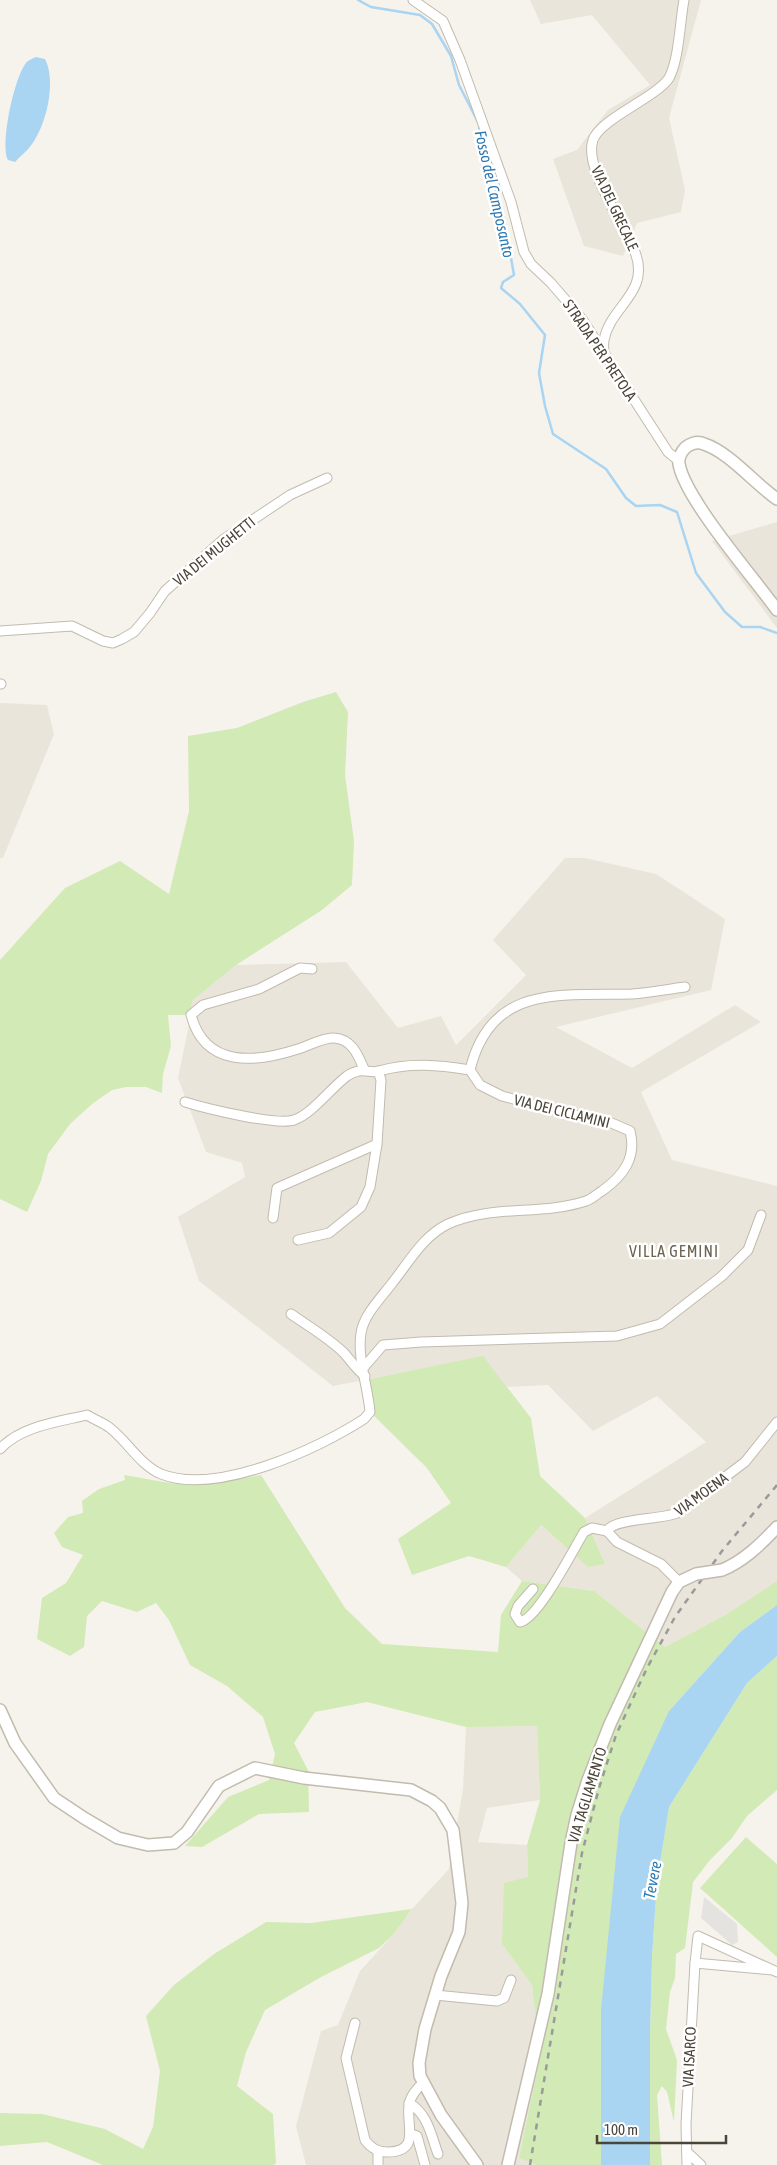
<svg xmlns="http://www.w3.org/2000/svg" width="777" height="2165" font-family="'Asap Condensed',sans-serif">
<rect width="100%" height="100%" fill="#f6f3ec"/>
<g fill="#eae5da">
<path d="M530 0H701L669 118 685 190 681 212 637 223 623 256 584 246 553 159 577 150 608 110 650 85 592 15 541 24Z"/>
<path d="M777 522V628L712 541Z"/>
<path d="M0 703 47 705 54 734 3 858H0Z"/>
<path d="M565 858H585L656 874 725 919 711 990 556 1027 632 1068 735 1005 761 1022 641 1092 672 1160 777 1186V1581L727 1614 665 1647 594 1591 522 1581 506 1567 541 1525 562 1544 605 1564 585 1518 706 1442 657 1396 593 1431 548 1385 507 1387 483 1357 333 1386 199 1281 178 1217 245 1177 242 1163 206 1152 178 1078 191 1015 192 1001 236 965 346 962 398 1028 441 1016 456 1045 526 975 493 940Z"/>
<path d="M537 1726 540 1800 487 1808 478 1842 527 1845 528 1878 502 1944 532 1985 540 2057 519 2158 537 2165H306L296 2126 321 2031 338 2025 360 1971 393 1935 412 1909 449 1869 463 1789 466 1727Z"/>
</g>
<g fill="#d2eab5">
<path d="M336 692 348 712 345 775 354 841 352 885 322 910 236 965 192 1001 191 1015H168L171 1046 163 1074 162 1093 146 1087H126L112 1090 92 1104 70 1124 48 1154 41 1181 27 1212 0 1199V960L65 888 120 861 169 894 189 811 188 736 237 728 303 702Z"/>
<path d="M483 1356 531 1418 540 1476 585 1518 605 1564 588 1567 541 1525 506 1567 469 1556 412 1575 398 1539 451 1503 427 1468 370 1412V1379Z"/>
<path d="M124 1475 175 1484 218 1483 261 1475 345 1608 382 1644 498 1652 501 1615 522 1581 594 1591 665 1647 727 1614 777 1581V1605L740 1632 669 1711 601 2165H537L519 2158 540 2057 532 1985 502 1944 504 1883 528 1877 527 1845 540 1800 537 1726 466 1727 367 1702 315 1712 294 1743 308 1770 309 1812 259 1814 202 1847 185 1846 228 1797 269 1780 275 1754 263 1717 227 1686 190 1665 169 1620 156 1603 137 1612 102 1601 87 1616 84 1647 70 1656 37 1639 42 1598 66 1583 83 1555 62 1547 54 1533 68 1517 83 1513 82 1501 99 1489 125 1480Z"/>
<path d="M777 1656V1790L747 1816 732 1838 710 1860 693 1882 685 1948 676 1954 675 1978 670 1992 666 2029 677 2060 674 2122 667 2092 662 2086 657 2095 662 2165H650V2034L652 1956 657 1882 669 1807 747 1683Z"/>
<path d="M746 1837 777 1864V1957L700 1888Z"/>
<path d="M412 1909 393 1935 379 1948 321 1977 265 2010 246 2052 237 2086 273 2114 276 2163 274 2165H103L47 2142 0 2146V2113L42 2114 105 2129 143 2149 153 2127 160 2071 146 2016 174 1985 214 1954 266 1922 311 1923Z"/>
</g>
<path fill="#e5e3e0" d="M704 1897 737 1924 738 1942 732 1945 701 1918Z"/>
<g fill="#a9d4f2">
<path d="M36 57 45 59C57 82 46 128 29 148 25 153 19 157 15 162L8 160C0 144 14 78 26 63 28 60 32 59 36 57Z"/>
<path d="M777 1605V1656L747 1683 669 1807 657 1882 652 1956 650 2034V2165H601V2010L620 1817 669 1711 740 1632Z"/>
</g>
<g fill="none" stroke-linecap="round" stroke-linejoin="round">
<path stroke="#a9d4f2" stroke-width="2.5" d="M358 0 371 7 420 15 432 24 451 56 459 85 479 124 480 136 505 224 514 275 503 282 501 288 520 304 545 335 539 373 545 406 553 434 606 469 626 498 636 506 660 505 677 512 696 573 725 612 742 627H760L777 633"/>
<defs>
<g id="minor">
<path d="M413 0 443 21 460 60 511 202 524 252 531 264 551 283 582 319 668 452 679 461"/>
<path d="M604 355C604 351 603 345 604 340 610 307 649 293 636 255 627 227 583 169 593 140 600 119 657 97 669 78 679 60 680 21 684 0"/>
<path d="M0 631 72 626 103 641 113 643 122 639 134 632 150 613 165 591 224 539 290 495 327 478"/>
<path d="M0 684H1"/>
<path d="M312 969 300 968 259 989 203 1005 191 1015C205 1068 255 1063 298 1049 308 1046 324 1037 334 1038 352 1039 358 1055 364 1069"/>
<path d="M185 1102C204 1108 277 1126 294 1120 312 1114 331 1088 347 1076 362 1066 369 1074 379 1071 410 1062 439 1065 470 1070"/>
<path d="M273 1218 277 1188 377 1144 381 1080 378 1071"/>
<path d="M298 1240 329 1233 361 1207 370 1187 377 1144"/>
<path d="M291 1314C308 1326 329 1338 344 1353 352 1362 356 1369 365 1376"/>
<path d="M364 1367 383 1345 421 1342 617 1336 660 1324 722 1276 748 1250 761 1215"/>
<path d="M0 1449C21 1426 58 1422 87 1415 95 1420 104 1423 110 1428 128 1442 140 1465 161 1474 216 1496 318 1449 364 1419L370 1412C368 1387 357 1358 361 1333 364 1314 382 1297 393 1282 409 1262 423 1236 448 1224 493 1204 541 1216 586 1201 592 1199 597 1194 602 1191 623 1176 637 1158 630 1131L607 1121 579 1116 502 1096 480 1085 470 1070C491 983 561 996 632 994 650 993 668 989 685 987"/>
<path d="M679 1582 661 1564 617 1542 607 1531C614 1518 660 1520 677 1513L745 1462 777 1422"/>
<path d="M533 1589 518 1606 515 1614 520 1622C538 1619 573 1550 584 1532L592 1528 607 1531"/>
<path d="M773 1970 695 1963 698 1936 777 1972"/>
<path d="M435 1995 497 2001 504 1998 511 1980"/>
<path d="M355 2023 346 2058 365 2140C371 2148 377 2152 387 2152 421 2152 406 2126 409 2105 410 2097 417 2088 423 2083"/>
<path d="M409 2103C428 2114 431 2135 438 2154"/>
<path d="M411 2134 417 2136 425 2165"/>
<path d="M687 2152 701 2165"/>
<path d="M378 2165V2152"/>
<path d="M687 2165 686 2124 695 1963"/>
</g>
<g id="tertiary">
<path d="M777 499C754 483 729 452 704 444 698 441 692 443 686 447 682 451 678 458 679 464 685 499 754 578 777 610"/>
<path d="M722 1570C744 1561 761 1544 777 1527"/>
<path d="M0 1710 15 1743 54 1798 84 1818 118 1838 148 1845 174 1843 187 1832 219 1786 255 1768 304 1778 411 1790 432 1801 440 1808 453 1830 462 1903 459 1932 441 1976 425 2029 419 2063 420 2076 441 2115 477 2165"/>
<path d="M508 2165 548 1994 571 1843 577 1815 588 1780 610 1724 672 1592 679 1582 696 1574"/>
</g>
</defs>
<use href="#minor" stroke="#c2bbae" stroke-width="11"/>
<use href="#tertiary" stroke="#c2bbae" stroke-width="14"/>
<use href="#minor" stroke="#fff" stroke-width="9"/>
<use href="#tertiary" stroke="#fff" stroke-width="11"/>
<path stroke="#9a9a9a" stroke-width="2.5" stroke-dasharray="6 6" stroke-linecap="butt" d="M530 2165 582 1853 599 1788 616 1735 647 1668 675 1617 722 1551 777 1485"/>
<defs>
<path id="tertiary-bridge" d="M696 1574 722 1570"/>
</defs>
<use href="#tertiary-bridge" stroke="#c2bbae" stroke-width="14" stroke-linecap="butt"/>
<use href="#tertiary-bridge" stroke="#fff" stroke-width="11"/>
</g>
<g text-anchor="middle" dominant-baseline="central" stroke-width="5" stroke-linejoin="round" paint-order="stroke">
<g font-size="15" fill="#4b4439" stroke="#fff">
<text transform="translate(615 208) rotate(65)">VIA DEL GRECALE</text>
<text transform="translate(600 350) rotate(56)">STRADA PER PRETOLA</text>
<text transform="translate(214 551) rotate(-39)">VIA DEI MUGHETTI</text>
<text transform="translate(562 1111) rotate(14)">VIA DEI CICLAMINI</text>
<text transform="translate(701 1494) rotate(-36)">VIA MOENA</text>
<text transform="translate(587 1795) rotate(-73)">VIA TAGLIAMENTO</text>
<text transform="translate(689 2057) rotate(-87)">VIA ISARCO</text>
</g>
<g font-size="16" font-style="italic" fill="#2e7ab2" stroke="#fff">
<text transform="translate(495 194) rotate(77)">Fosso del Camposanto</text>
<text transform="translate(652 1880) rotate(-79)">Tevere</text>
</g>
<g font-size="16" letter-spacing="1" fill="#6e6250" stroke="#fff">
<text x="674" y="1251">VILLA GEMINI</text>
</g>
</g>
<path d="M597 2135v8h129v-8" fill="none" stroke="#4b4439" stroke-width="2.5"/>
<text x="604" y="2135" font-size="15" fill="#4b4439" stroke="#ffffff" stroke-width="4" paint-order="stroke">100 m</text>
</svg>
